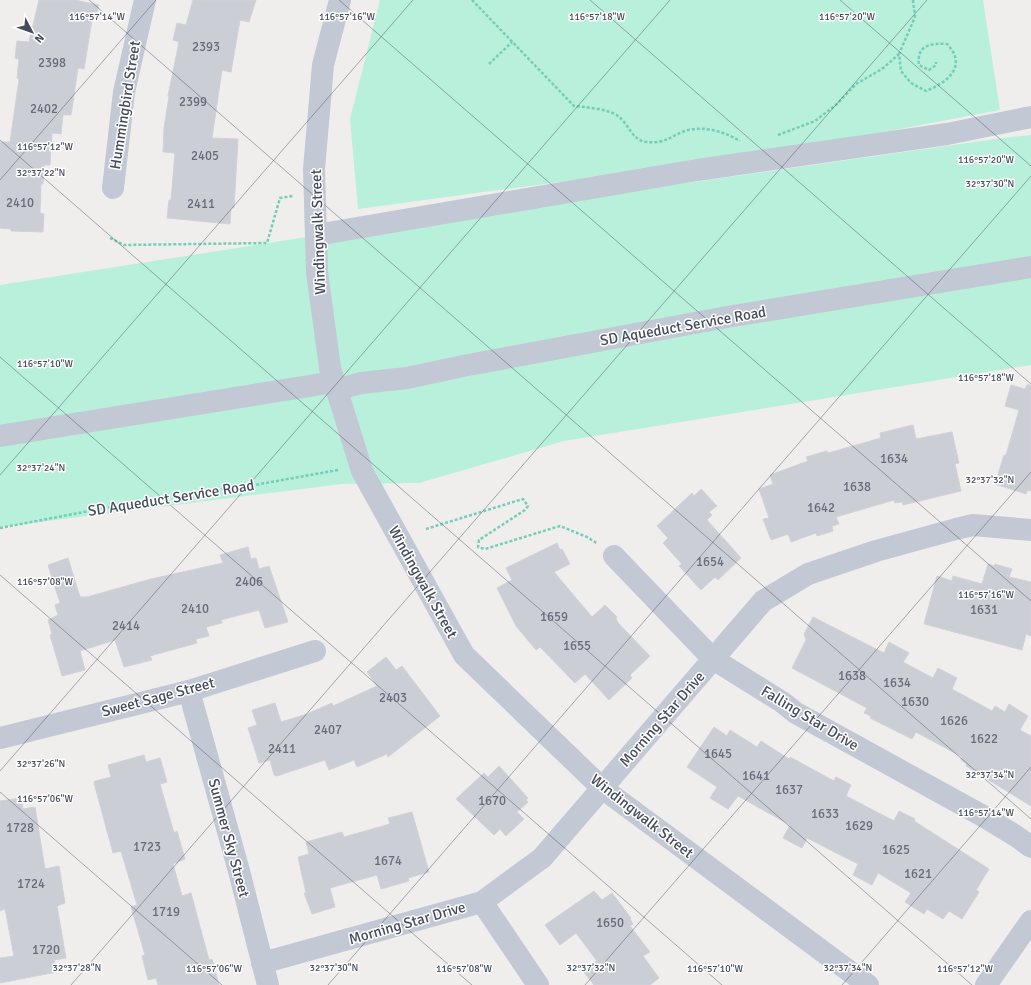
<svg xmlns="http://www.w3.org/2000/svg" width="1031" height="985" font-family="Signika,sans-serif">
<rect width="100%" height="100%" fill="#f0eeed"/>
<g fill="#b9f0db">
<path d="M380 0H983L1000 110 768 154 358 209 350 119Z"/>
<path d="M1031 135V365L564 441 419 483 342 484 0 527V285L294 239 1002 138Z"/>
</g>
<g fill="#ccced5" stroke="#d1d1d9">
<path d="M39 0H75L99 5 95 20H92L84 69 78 68 71 115H63L61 134 52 133 50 165H44L43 184H41L40 213 44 214 43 232 11 231V229L0 228V142H10L19 79 17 78 19 59 15 58 17 41 29 42Z"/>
<path d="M193 0H256L249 22 240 20 231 72 222 70 212 138 238 139 234 208H231L230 224 167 218 169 200H171L175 153 163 152 164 128 169 96H168L179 42 173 40 177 23 186 25Z"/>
<path d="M1011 385 1025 389 1027 385H1031V491L1028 490 1026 494 995 484 1004 455H1006L1019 410 1005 406Z"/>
<path d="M913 425 916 439 952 432 959 463 955 464 961 491 903 505 902 502 895 503 894 500 836 517 839 524 832 526 833 531 817 536 816 533 791 542 788 534 771 540 763 519 769 518 759 489 773 484 770 475 808 461 806 457 827 451 828 453 881 438 880 433Z"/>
<path d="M701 489 717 506 709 512 712 515 707 520 741 558 718 580 715 577 701 590 679 566 682 564 663 543 668 538 657 526 692 493 694 496Z"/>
<path d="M557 543 560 550 562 549 570 564 554 572 592 617 605 605 617 617 616 619 619 624 650 656 630 675 632 678 609 700 585 674 575 683 540 647 536 650 516 626 497 588 512 580 506 568Z"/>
<path d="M248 547 251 559 256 558 259 569 269 566 288 622 265 628 259 610 221 620 222 623 206 627 209 636 196 639 197 643 150 656 152 660 124 667 115 640 80 651 85 670 62 676 50 635 52 634 48 620 58 615 55 605 60 603 48 565 68 558 80 597H87L151 579 223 563 220 555Z"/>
<path d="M988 564 995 566V564L1012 569 1009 577 1031 582V636L1026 634 1022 650 924 624 937 576 952 581 953 576 982 584Z"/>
<path d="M813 617 884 653 889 642 909 653 903 662 933 678 938 668 957 678 952 689 992 711 995 706 1005 712 1009 704 1028 716 1020 730 1031 736V806L966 766 967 764 961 760 962 757 916 732 912 739 870 718 871 716 864 713 867 708 792 668 806 640 804 634Z"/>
<path d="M386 657 396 670 402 666 440 716 388 757 387 754 357 767 354 760 329 770 325 760 277 776 274 775 270 760 259 763 248 728 257 725 252 710 275 703 281 722 307 714 332 703 333 706 377 686 367 672Z"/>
<path d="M714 727 727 736 730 730 757 747 761 741 789 759 790 757 834 781 836 777 851 785 846 796 894 821 899 811 915 819 914 821 989 869 976 890 979 892 962 919 949 911 943 919 927 909 924 914 905 902 911 893 878 873 872 885 853 875 858 864 807 838 802 848 783 838 790 825 738 796 728 809 710 798 717 787 687 767Z"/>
<path d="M144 755 146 762 160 758 167 782 160 784 174 833 177 831 185 859 173 864 182 896 191 893 209 960 212 959 219 985H158L156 978 148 980 142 956 145 955 131 907 137 905 121 851 113 853 94 783 95 781 111 777 108 765Z"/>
<path d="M499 766 528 798 526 800 528 802 517 812 524 819 506 836 500 829 494 835 456 799 484 773 488 777Z"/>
<path d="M21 798 23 809 35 807 45 869 59 866 65 903 57 906 66 958 54 960 57 972 0 983V958L14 956 5 909 0 911V801Z"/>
<path d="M412 812 429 872 408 878 409 881 381 889 377 875 330 888 335 907 312 914 304 893H306L298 857 309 854 306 842 342 832 344 837 390 824 388 818Z"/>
<path d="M594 891 602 900 612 893 631 918 630 919 633 924 630 926 650 952 643 956 659 978 650 985H594L583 971 597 961 576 933 560 945 545 925Z"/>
</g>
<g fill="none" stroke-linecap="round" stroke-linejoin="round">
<g stroke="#71ceb7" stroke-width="2.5" stroke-dasharray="3 2" stroke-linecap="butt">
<path d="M472 0 574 106C585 107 609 109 618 116 629 124 632 141 647 142 667 144 671 135 688 130 706 126 725 132 740 141"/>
<path d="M913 0 915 17 899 54 901 71 911 83 926 91C948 82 968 66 947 44 931 43 916 45 919 65L929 70 936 65V62"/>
<path d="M489 64 512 42"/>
<path d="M778 135 815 121 837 104 856 84 882 69 899 54"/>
<path d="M110 238 124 245 267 243 280 198 293 196"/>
<path d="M0 528 147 500 249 486 338 470"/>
<path d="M426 529 523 499 528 506 525 510 479 540 478 547 485 549 560 526 587 537 598 544"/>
</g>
<g stroke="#c3c8d5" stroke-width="22">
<path d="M340 0 323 65 314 169 317 272 330 368 362 471 464 655 602 788 868 985"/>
<path d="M113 188 124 92 145 0"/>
<path d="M316 235 697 170 947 134 1031 117"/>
<path d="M336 390 361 383 407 378 463 366 727 317 1031 267"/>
<path d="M0 436 334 382"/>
<path d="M614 556 713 659 782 702 796 713 983 816 1016 836 1031 847"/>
<path d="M189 691 239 871 268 985"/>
<path d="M0 738 189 691 315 651"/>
<path d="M482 902 538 985"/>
<path d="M262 963 482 902 542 858 763 601 808 574 876 551 956 529 973 525 1031 530"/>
<path d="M986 985 1031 921"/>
</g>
</g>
<path fill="none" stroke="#454b5b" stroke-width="1" stroke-opacity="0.45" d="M89 0 1031 819M339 0 1031 601M590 0 1031 384M840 0 1031 166M0 140 972 985M0 180 156 0M0 357 722 985M0 475 413 0M0 575 472 985M0 771 670 0M0 792 222 985M71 985 927 0M328 985 1031 176M585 985 1031 472M842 985 1031 767"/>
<g text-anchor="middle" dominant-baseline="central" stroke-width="3" stroke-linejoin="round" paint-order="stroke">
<g font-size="13" fill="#676c7a">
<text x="206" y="47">2393</text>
<text x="52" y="63">2398</text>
<text x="193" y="102">2399</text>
<text x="44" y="109">2402</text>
<text x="205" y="156">2405</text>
<text x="20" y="203">2410</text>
<text x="201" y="204">2411</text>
<text x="894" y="459">1634</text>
<text x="857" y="487">1638</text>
<text x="821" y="508">1642</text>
<text x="710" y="562">1654</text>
<text x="249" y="582">2406</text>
<text x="195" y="609">2410</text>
<text x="984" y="610">1631</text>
<text x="554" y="617">1659</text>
<text x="126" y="626">2414</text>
<text x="577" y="646">1655</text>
<text x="852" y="676">1638</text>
<text x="897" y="683">1634</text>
<text x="393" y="698">2403</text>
<text x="915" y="702">1630</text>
<text x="954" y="721">1626</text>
<text x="328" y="730">2407</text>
<text x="984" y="739">1622</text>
<text x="282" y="749">2411</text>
<text x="718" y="754">1645</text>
<text x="756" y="776">1641</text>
<text x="789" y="790">1637</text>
<text x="492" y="801">1670</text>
<text x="825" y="814">1633</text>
<text x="859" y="826">1629</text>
<text x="20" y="828">1728</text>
<text x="147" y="847">1723</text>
<text x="896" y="850">1625</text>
<text x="388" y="861">1674</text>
<text x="918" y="874">1621</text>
<text x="31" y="884">1724</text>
<text x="166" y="912">1719</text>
<text x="610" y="923">1650</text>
<text x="46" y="950">1720</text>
</g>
<g font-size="15" fill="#454b5b" stroke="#fff">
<text transform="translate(125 105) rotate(-81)">Hummingbird Street</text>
<text transform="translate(318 232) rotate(-92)">Windingwalk Street</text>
<text transform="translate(683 326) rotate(-10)">SD Aqueduct Service Road</text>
<text transform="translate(171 498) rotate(-9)">SD Aqueduct Service Road</text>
<text transform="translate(423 582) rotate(61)">Windingwalk Street</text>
<text transform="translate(158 697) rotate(-15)">Sweet Sage Street</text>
<text transform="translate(810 718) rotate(31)">Falling Star Drive</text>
<text transform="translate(662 719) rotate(-49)">Morning Star Drive</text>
<text transform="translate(642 816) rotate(38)">Windingwalk Street</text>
<text transform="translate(229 838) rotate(75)">Summer Sky Street</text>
<text transform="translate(407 923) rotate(-16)">Morning Star Drive</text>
</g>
</g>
<g font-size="10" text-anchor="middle" fill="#454b5b" stroke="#fff" stroke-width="3" stroke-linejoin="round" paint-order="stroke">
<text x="97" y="20">116°57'14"W</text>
<text x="347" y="20">116°57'16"W</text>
<text x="597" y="20">116°57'18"W</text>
<text x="847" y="20">116°57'20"W</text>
<text x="45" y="150">116°57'12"W</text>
<text x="986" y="163">116°57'20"W</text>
<text x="41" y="176">32°37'22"N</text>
<text x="990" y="187">32°37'30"N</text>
<text x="45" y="367">116°57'10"W</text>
<text x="986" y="381">116°57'18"W</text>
<text x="41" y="471">32°37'24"N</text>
<text x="990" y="483">32°37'32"N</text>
<text x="45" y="585">116°57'08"W</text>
<text x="986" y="598">116°57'16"W</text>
<text x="41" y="767">32°37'26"N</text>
<text x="990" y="778">32°37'34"N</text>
<text x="45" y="802">116°57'06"W</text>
<text x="986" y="816">116°57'14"W</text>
<text x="77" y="971">32°37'28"N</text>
<text x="334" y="971">32°37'30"N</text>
<text x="591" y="971">32°37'32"N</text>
<text x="848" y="971">32°37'34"N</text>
<text x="214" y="972">116°57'06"W</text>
<text x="464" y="972">116°57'08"W</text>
<text x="715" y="972">116°57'10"W</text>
<text x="965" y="972">116°57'12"W</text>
</g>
<g transform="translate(32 32) rotate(131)" stroke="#ffffff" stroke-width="3" paint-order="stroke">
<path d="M0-3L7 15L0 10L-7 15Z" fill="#454b5b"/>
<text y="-6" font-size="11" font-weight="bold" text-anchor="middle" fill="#454b5b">N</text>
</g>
</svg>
